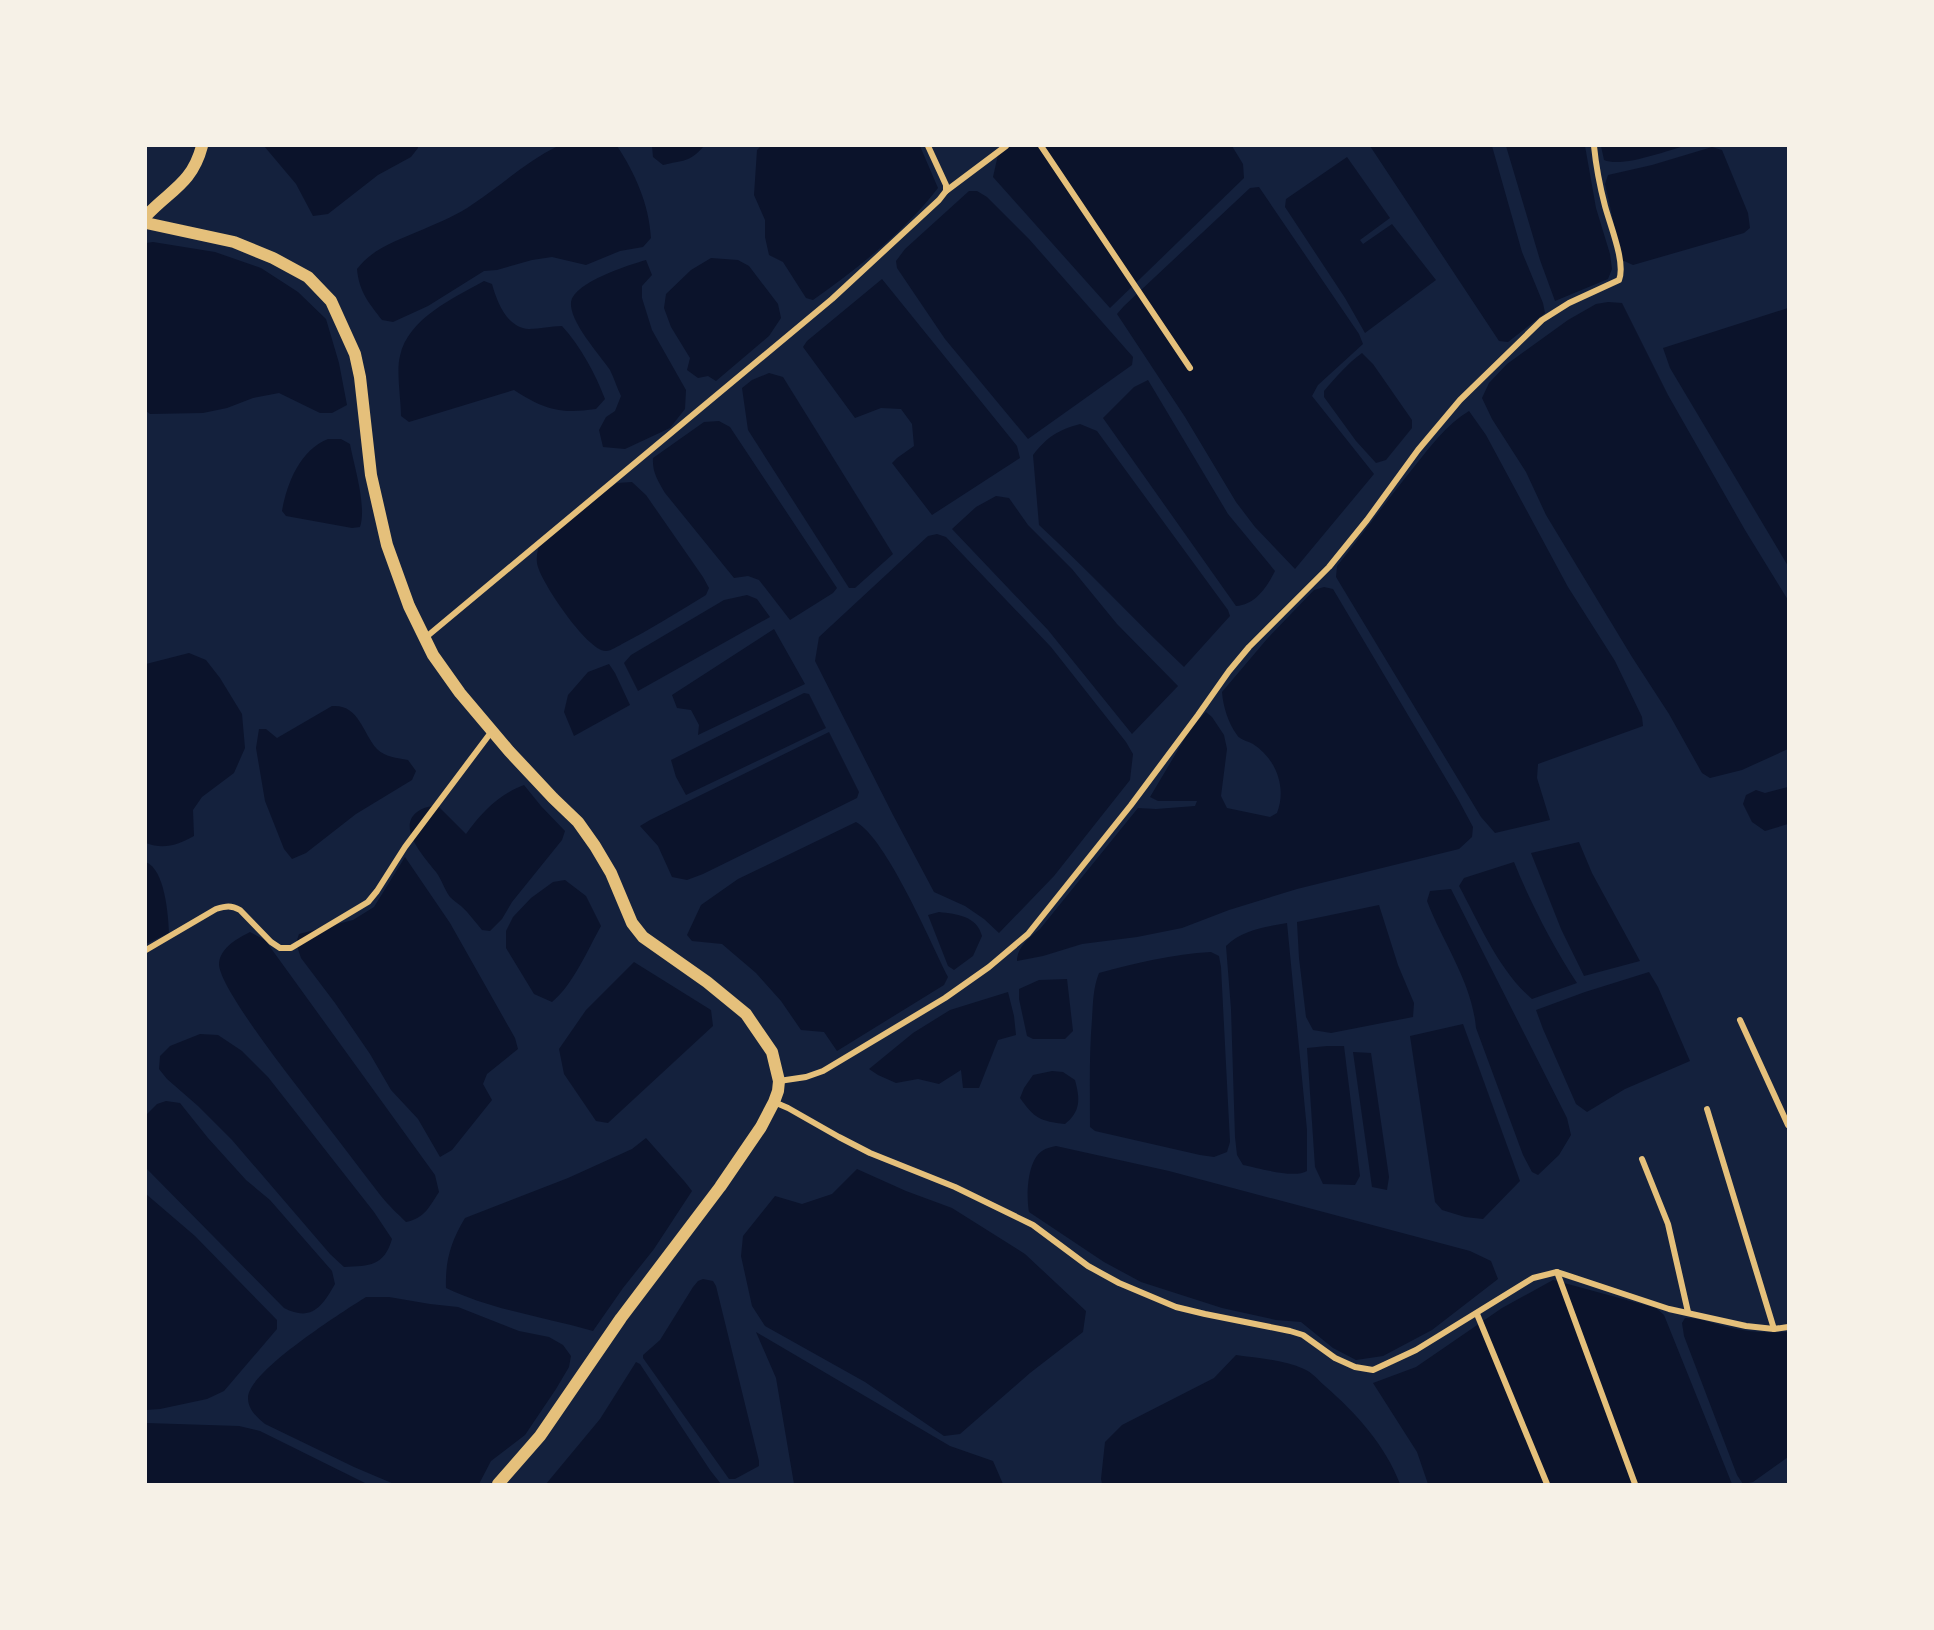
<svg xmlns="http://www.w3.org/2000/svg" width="1934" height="1630" font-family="'Varela Round',sans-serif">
<rect width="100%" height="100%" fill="#14213d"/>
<g fill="#0b132b">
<path d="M264 146H418V148L411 157 378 175 328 214 313 216 296 184Z"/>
<path d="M558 146H617C635 173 649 204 651 238L643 247 620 251 586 265 552 257 532 260 497 270 484 271 428 306 393 322 382 320C369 303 359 292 357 269 374 247 399 240 424 229 440 222 459 214 473 204 502 185 527 161 558 146Z"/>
<path d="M652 146H704C689 163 683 160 663 165L653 157Z"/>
<path d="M761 146H920L938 188C905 231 857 269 813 300L806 298 783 262 769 255 765 237V220L754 195 757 150Z"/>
<path d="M1000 146H1232L1243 164 1244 178 1110 308 993 177Z"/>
<path d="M1370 146H1492L1522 252 1543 303 1545 313 1508 342 1499 341Z"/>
<path d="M1506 146H1585L1596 208 1610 254 1612 269 1608 279 1555 301 1540 260Z"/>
<path d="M1601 146H1685C1665 151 1622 168 1604 160Z"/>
<path d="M1712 147 1722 150 1748 213 1750 228 1744 233 1633 265 1622 260 1605 184 1608 175 1652 165Z"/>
<path d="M1347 157 1390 218 1360 240 1363 244 1392 224 1436 280 1365 333 1345 298 1285 207 1286 199Z"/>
<path d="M1259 187 1359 334 1363 344 1318 385 1312 396 1374 474 1295 569 1255 527 1236 502 1185 417 1117 314 1124 306 1250 188Z"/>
<path d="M969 191H977L987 197 1029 239 1133 357 1132 365 1028 439 945 339 897 268 896 261 905 249Z"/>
<path d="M153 242 215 252 261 268 298 292 326 319 339 363 347 405 332 413H320L279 393 253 398 227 408 203 413 150 414 146 411V243Z"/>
<path d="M711 258 738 260 749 266 778 304 781 318 769 336 716 381 708 376 698 378 687 370 690 358 671 327 664 308 666 294 691 270Z"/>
<path d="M646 260 652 275 642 286V298L652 330 686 390 685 409 670 428 625 449 603 447 599 430 606 417 615 411 621 396C617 388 614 378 610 370 599 354 569 321 571 302 574 282 629 265 646 260Z"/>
<path d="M882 279 1017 446 1020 458 932 515 892 463 897 458 914 446 912 424 901 409 881 408 855 418 803 347 807 341Z"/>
<path d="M484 281 492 284C497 302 507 328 529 329 540 329 551 326 562 326 581 347 595 373 605 399L596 409C560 414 545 410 514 390L409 422 401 416C401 400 396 370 400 356 408 318 454 298 484 281Z"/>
<path d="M1608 302 1622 303 1668 395 1745 530 1788 600V749L1742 770 1710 778 1702 773 1669 714 1632 657 1546 515 1526 472 1492 419 1482 398 1489 383 1507 364 1568 320 1596 304Z"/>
<path d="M1788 308V566L1670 368 1663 348Z"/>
<path d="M1362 353 1373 364 1412 420V428L1386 460 1376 463 1356 441 1324 397V391C1336 377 1347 364 1362 353Z"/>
<path d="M769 373 783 377 893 554 855 588H849L748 430 742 388 752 380Z"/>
<path d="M1148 380 1228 514 1275 571C1267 587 1255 605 1236 606L1103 418 1134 387Z"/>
<path d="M1469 411 1486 435 1568 587 1615 661 1642 717 1643 726 1538 764 1537 778 1550 820 1495 833 1481 817 1336 577 1337 566C1363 534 1387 500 1414 467 1430 447 1446 425 1469 411Z"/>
<path d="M719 421 730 427 837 588 833 593 790 620 759 580 748 576 734 578 665 493C658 481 652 472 653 458L704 422Z"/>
<path d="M1080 424 1097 431 1228 610 1230 616 1184 667C1135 621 1089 571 1039 525L1033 455C1047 437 1058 430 1080 424Z"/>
<path d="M328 439H341L350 444C354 466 367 506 360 527L352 528 286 516 282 511C287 483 300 450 328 439Z"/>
<path d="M632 482 646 495 703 577 709 588 706 595C678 612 651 629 622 644 618 646 611 651 606 651 588 652 539 580 537 563 536 555 538 548 541 540L590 501 617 483Z"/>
<path d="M996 496 1009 498 1028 525 1072 569 1117 624 1178 686 1132 734 1048 630 952 529 976 507Z"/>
<path d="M937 534 946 537 1051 647 1126 742 1133 754 1130 780 1054 876 999 933 984 919 965 906 934 892 893 815 815 661 819 637 928 536Z"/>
<path d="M1324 587 1333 589 1458 799 1473 827 1472 837 1459 849 1297 889 1229 910 1182 928 1137 937 1082 944 1043 956 1017 961C1017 947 1030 937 1040 929L1138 808 1156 809 1195 806 1197 801H1158L1150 797 1191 728 1206 712 1212 717 1224 735 1227 749 1221 796 1227 808 1270 817 1277 813C1287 787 1276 759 1253 744 1248 741 1240 740 1237 735 1228 723 1223 706 1222 692L1267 639 1314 590Z"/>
<path d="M747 595 757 599 770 617 638 691 624 663 631 655 724 600Z"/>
<path d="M774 629 805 684 698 735 699 725 691 710 677 708 672 695Z"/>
<path d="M189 653 206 660 220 678 242 714 245 748 234 773 202 797 193 810 194 836C177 845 164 850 146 843V664Z"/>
<path d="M609 664 615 673 630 705 574 736 564 712 568 695 588 672Z"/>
<path d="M804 693 809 694 826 728 686 795 676 777 671 760Z"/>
<path d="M332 706C359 704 362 732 377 749 385 757 397 758 408 760L416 771 412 780 356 814 306 853 292 859 284 849 265 801 256 748 259 729H266L277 738Z"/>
<path d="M829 732 859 792 857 798 703 874 687 880 672 877 658 846 640 826 650 820Z"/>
<path d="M524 785 541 806 565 831 562 840 512 902 502 919 490 931 482 930C475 922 469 913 461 906 457 903 453 900 450 897 444 889 442 880 436 872 426 859 396 828 417 812 424 807 431 805 439 807L466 834C482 812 498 795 524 785Z"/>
<path d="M1788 787V824L1765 831 1752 822 1743 804 1746 795 1756 790 1765 793Z"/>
<path d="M856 822C886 838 931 943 948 977L944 985 837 1051 824 1032 801 1030 781 1001 756 973 722 944 692 941 687 935 701 905 738 879Z"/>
<path d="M1579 842 1592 873 1640 961 1584 976 1561 929 1531 853Z"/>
<path d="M405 857 450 923 515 1038 518 1049 487 1074 483 1084 492 1100 452 1150 440 1157 418 1119 391 1090 370 1054 335 1003 301 958 296 943 299 934 353 920 374 907Z"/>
<path d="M146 862C165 870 168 914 169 933L146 944Z"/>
<path d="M1514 862C1531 904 1553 946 1577 983L1532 999C1499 971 1479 923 1459 886L1464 878Z"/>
<path d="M565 880 586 896 601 926C588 949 573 985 552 1002L534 994 506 948V931L513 917 531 898 553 882Z"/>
<path d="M1451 889 1567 1118 1571 1135 1559 1155 1538 1175 1532 1172 1523 1155 1476 1028C1472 982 1443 943 1427 901L1430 891Z"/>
<path d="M1379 905 1398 965 1414 1003 1413 1017 1331 1033 1313 1030 1306 1017 1299 958 1297 922Z"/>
<path d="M939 912C957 914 977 916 982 936L973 956 954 970 948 966 928 915Z"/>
<path d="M1287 923 1307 1130V1171C1294 1179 1259 1168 1243 1165L1237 1155 1235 1137 1231 1009 1226 946C1242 930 1265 927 1287 923Z"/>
<path d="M250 932 265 940 435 1175 439 1192C429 1207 425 1218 406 1222 398 1214 388 1205 381 1196 362 1172 344 1147 325 1123 307 1098 217 988 219 963 221 947 238 938 250 932Z"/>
<path d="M1211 952 1219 956 1221 967 1230 1142 1227 1152 1214 1157 1200 1155 1095 1131 1090 1127C1090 1091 1089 1055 1092 1019 1093 1003 1093 988 1099 973 1136 963 1173 954 1211 952Z"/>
<path d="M634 962 711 1010 713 1026 608 1123 596 1121 564 1074 559 1049 586 1010Z"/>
<path d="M1649 972 1658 987 1690 1061 1625 1089 1587 1112 1576 1104 1543 1029 1536 1010 1585 992Z"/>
<path d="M1067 979 1073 1031 1065 1039H1033L1027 1036 1019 999V989L1039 980Z"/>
<path d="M1008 992 1014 1016 1016 1035 998 1040 979 1088H963L961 1070 939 1084 918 1079 896 1083 878 1075 869 1069 913 1033 950 1010Z"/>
<path d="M1463 1024 1520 1181 1483 1219 1465 1217 1442 1210 1435 1202 1410 1036Z"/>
<path d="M200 1034 218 1035 242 1051 268 1077 374 1212 392 1239C384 1266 370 1266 344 1267L330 1254 232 1140 198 1106 167 1079 159 1069 160 1056 170 1046Z"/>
<path d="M1327 1046H1344L1360 1176 1355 1185 1323 1184 1315 1167 1307 1048Z"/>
<path d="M1353 1052 1371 1053 1389 1177 1387 1190 1372 1187Z"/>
<path d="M1052 1071 1063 1072 1075 1080C1080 1099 1081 1111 1065 1124 1040 1121 1035 1119 1020 1098L1024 1088 1033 1075Z"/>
<path d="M166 1101 180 1103 208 1138 246 1180 270 1200 332 1271 335 1284C322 1307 311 1322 284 1308L146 1168V1115L157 1104Z"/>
<path d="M646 1138 685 1182 692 1191 654 1249 623 1288 593 1331C544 1317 492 1310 446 1288 445 1261 451 1241 465 1218L568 1178 632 1149Z"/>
<path d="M1056 1146 1169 1171 1470 1251 1491 1261 1498 1279 1432 1330 1383 1356 1356 1360 1333 1348 1301 1322 1276 1320 1222 1308 1141 1282 1104 1262 1029 1212C1026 1196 1027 1161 1042 1151 1046 1148 1052 1147 1056 1146Z"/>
<path d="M857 1169 906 1191 952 1208 1025 1254 1086 1311 1083 1332 1030 1373 960 1434 944 1436 865 1382 765 1326 752 1306 741 1256 743 1236 775 1196 802 1204 832 1194Z"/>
<path d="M146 1194 195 1236 277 1320V1329L224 1391 207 1399 160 1409 146 1410Z"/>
<path d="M703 1279 713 1281 716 1286 759 1461V1466L735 1479H729L643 1358V1355L660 1340 693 1287 698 1281Z"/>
<path d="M1553 1280 1656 1308 1664 1315 1732 1484H1428L1417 1452 1373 1383 1416 1367 1502 1308Z"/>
<path d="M366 1297H389L430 1304 458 1307 519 1331 549 1337 563 1345 571 1356 569 1367 556 1389 525 1435 491 1461 479 1484H394L354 1467 265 1424C257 1417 248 1410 248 1398 247 1372 344 1311 366 1297Z"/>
<path d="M1685 1318C1700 1318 1712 1323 1727 1327 1749 1332 1766 1333 1788 1332V1457L1753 1482 1743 1484 1737 1475 1684 1336 1682 1323Z"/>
<path d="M756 1332 950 1446 993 1461 1003 1484H794L776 1378Z"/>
<path d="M1236 1355C1258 1358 1284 1360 1304 1369 1312 1372 1319 1381 1325 1386 1357 1414 1385 1445 1400 1484H1102L1101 1479 1105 1442 1122 1425 1214 1378Z"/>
<path d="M636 1362 640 1364 710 1470 721 1484H546L600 1419Z"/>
<path d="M146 1423 239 1426 260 1431 367 1484H146Z"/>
</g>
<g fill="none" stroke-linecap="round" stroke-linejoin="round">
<g stroke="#e5c07b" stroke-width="6">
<path d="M1041 146 1190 368"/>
<path d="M946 191 1006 146"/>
<path d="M425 638 832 299 939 200 946 191V185L928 146"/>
<path d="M146 950 216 909C226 906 231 905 240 910L271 942 280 948H291L368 902 377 891 405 847 492 731"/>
<path d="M1740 1020 1788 1125"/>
<path d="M779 1081 806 1077 823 1071 945 998 989 967 1028 934 1131 805 1198 715 1229 671 1249 647 1329 567 1367 520 1418 450 1460 400 1542 320 1569 303 1619 280C1626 263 1610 225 1605 206 1600 187 1596 166 1594 146"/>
<path d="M774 1102 788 1108 839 1137 870 1153 955 1187 1033 1225 1088 1266 1119 1283 1176 1307 1205 1314 1290 1331 1303 1335 1335 1358 1355 1367 1373 1370 1416 1350 1533 1278 1557 1272 1669 1309 1746 1326 1774 1329 1788 1327"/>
<path d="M1707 1109 1774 1329"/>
<path d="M1642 1159 1668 1224 1688 1312"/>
<path d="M1557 1272 1635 1484"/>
<path d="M1477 1314 1547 1484"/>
</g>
<g stroke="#e5c07b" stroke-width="12">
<path d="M146 216C170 190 192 184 202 146"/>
<path d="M146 223 234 242 273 258 308 277 331 301 355 354 360 377 371 475 387 545 409 606 433 655 460 693 509 751 553 798 578 822 595 846 611 873 632 923 643 937 707 982 746 1014 772 1052 779 1081 778 1091 774 1102 761 1127 720 1187 621 1318 540 1436 498 1484"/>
</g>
</g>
<rect width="1934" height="1630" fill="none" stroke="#f6f1e7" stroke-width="294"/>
</svg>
